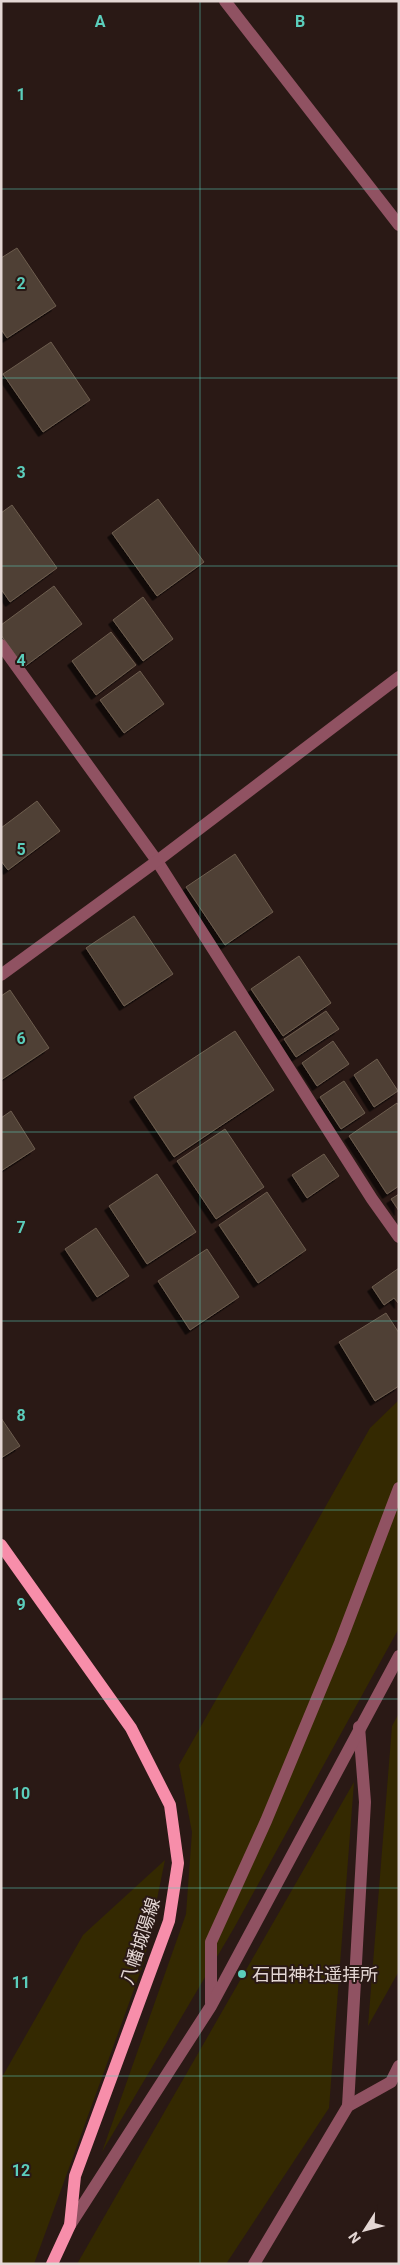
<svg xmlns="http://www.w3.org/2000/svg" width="400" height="2265" font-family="Roboto,'Noto Sans JP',sans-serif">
<defs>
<filter id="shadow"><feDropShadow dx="-4.5" dy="4.5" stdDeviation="0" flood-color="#0009"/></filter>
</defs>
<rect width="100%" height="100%" fill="#2a1915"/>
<g fill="#342901">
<path d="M399 1400V1628L234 1928 102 2152 186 1914 192 1832 179 1765 370 1428Z"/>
<path d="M399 1713V1971L368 2026 392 1726Z"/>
<path d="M354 1782 329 2108 226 2264H77Z"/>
<path d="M165 1860 144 1962 34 2264H1V2079L83 1935Z"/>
</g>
<g fill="#504134" stroke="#6d5d4f" filter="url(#shadow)">
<path d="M17 248 56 306 7 338 1 329V258Z"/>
<path d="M51 342 90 400 43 432 3 374Z"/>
<path d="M158 499 204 562 157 596 112 533Z"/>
<path d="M12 505 57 568 10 602 1 589V513Z"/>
<path d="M54 586 82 624 24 667 1 635V625Z"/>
<path d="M143 597 173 639 143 661 113 620Z"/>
<path d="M111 632 136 665 96 695 72 661Z"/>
<path d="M140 671 164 704 124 733 100 700Z"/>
<path d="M37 801 60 831 8 870 1 861V828Z"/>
<path d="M235 854 273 912 225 945 186 887Z"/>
<path d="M134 916 173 974 124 1006 86 948Z"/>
<path d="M299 956 331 1003 283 1036 251 989Z"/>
<path d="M10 990 49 1048 1 1080V996Z"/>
<path d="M326 1011 339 1029 296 1057 284 1039Z"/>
<path d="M235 1031 274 1090 174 1157 134 1097Z"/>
<path d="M333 1041 349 1064 317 1086 302 1063Z"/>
<path d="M377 1059 398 1091 374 1107 354 1075Z"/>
<path d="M344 1081 365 1113 341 1129 320 1097Z"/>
<path d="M397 1103 399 1106V1186L387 1194 349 1136Z"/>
<path d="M11 1111 35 1149 1 1171V1118Z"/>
<path d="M225 1129 264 1187 216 1219 177 1161Z"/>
<path d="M324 1154 339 1176 307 1198 292 1175Z"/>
<path d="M157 1174 196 1232 147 1264 109 1206Z"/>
<path d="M267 1192 306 1250 258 1283 219 1225Z"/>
<path d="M399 1194V1211L391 1199Z"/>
<path d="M96 1228 129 1276 97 1297 65 1249Z"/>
<path d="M207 1249 239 1297 190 1330 158 1281Z"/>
<path d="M399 1268V1304L394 1298 384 1305 372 1287Z"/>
<path d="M386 1313 399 1333V1386L375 1401 339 1342Z"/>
<path d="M1 1418 20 1446 1 1458Z"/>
</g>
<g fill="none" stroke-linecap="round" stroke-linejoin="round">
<g stroke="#905262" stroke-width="12">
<path d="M225 1 399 225"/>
<path d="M1 645 157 861 372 1199 399 1237"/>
<path d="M1 975 157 861 399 677"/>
<path d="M211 2003V1942L266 1821 340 1643 399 1488"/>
<path d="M348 2106 365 1802 359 1727"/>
<path d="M70 2225 211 2006 399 1656"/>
<path d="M254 2264 348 2106 391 2082 399 2066"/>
</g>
<path stroke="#f78eaa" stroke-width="12" d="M1 1545 131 1728 170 1805 178 1863 169 1921 75 2176 70 2225 52 2264"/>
</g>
<path fill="none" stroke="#5bcebc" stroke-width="1" stroke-opacity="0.55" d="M200 1V2264M1 189H399M1 378H399M1 566H399M1 755H399M1 944H399M1 1132H399M1 1321H399M1 1510H399M1 1699H399M1 1888H399M1 2076H399"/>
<circle fill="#5bcebc" stroke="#2a1915" stroke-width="2" cx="242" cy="1974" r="5"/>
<g text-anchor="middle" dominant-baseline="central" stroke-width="4" stroke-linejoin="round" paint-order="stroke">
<g font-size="18" fill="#e4d7d4" stroke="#2a1915">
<text transform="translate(140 1941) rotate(-72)">八幡城陽線</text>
</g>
<g font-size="18" fill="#e4d7d4" stroke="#2a1915" text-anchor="start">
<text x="252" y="1974">石田神社遥拝所</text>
</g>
</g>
<g font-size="16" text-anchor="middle" font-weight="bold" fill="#5bcebc" stroke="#2a1915" stroke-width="4" stroke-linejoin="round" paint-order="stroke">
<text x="100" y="27">A</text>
<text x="300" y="27">B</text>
<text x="21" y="100">1</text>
<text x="21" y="289">2</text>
<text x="21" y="478">3</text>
<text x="21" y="666">4</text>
<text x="21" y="855">5</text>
<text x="21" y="1044">6</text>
<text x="21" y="1233">7</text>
<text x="21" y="1421">8</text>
<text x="21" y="1610">9</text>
<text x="21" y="1799">10</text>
<text x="21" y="1988">11</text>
<text x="21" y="2176">12</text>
</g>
<rect width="400" height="2265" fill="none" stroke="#e4d7d4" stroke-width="5"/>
<g transform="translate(365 2230) rotate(234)" stroke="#2a1915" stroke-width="4" paint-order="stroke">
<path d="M0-4L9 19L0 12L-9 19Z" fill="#e4d7d4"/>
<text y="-8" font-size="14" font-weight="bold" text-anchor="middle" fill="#e4d7d4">N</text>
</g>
</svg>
